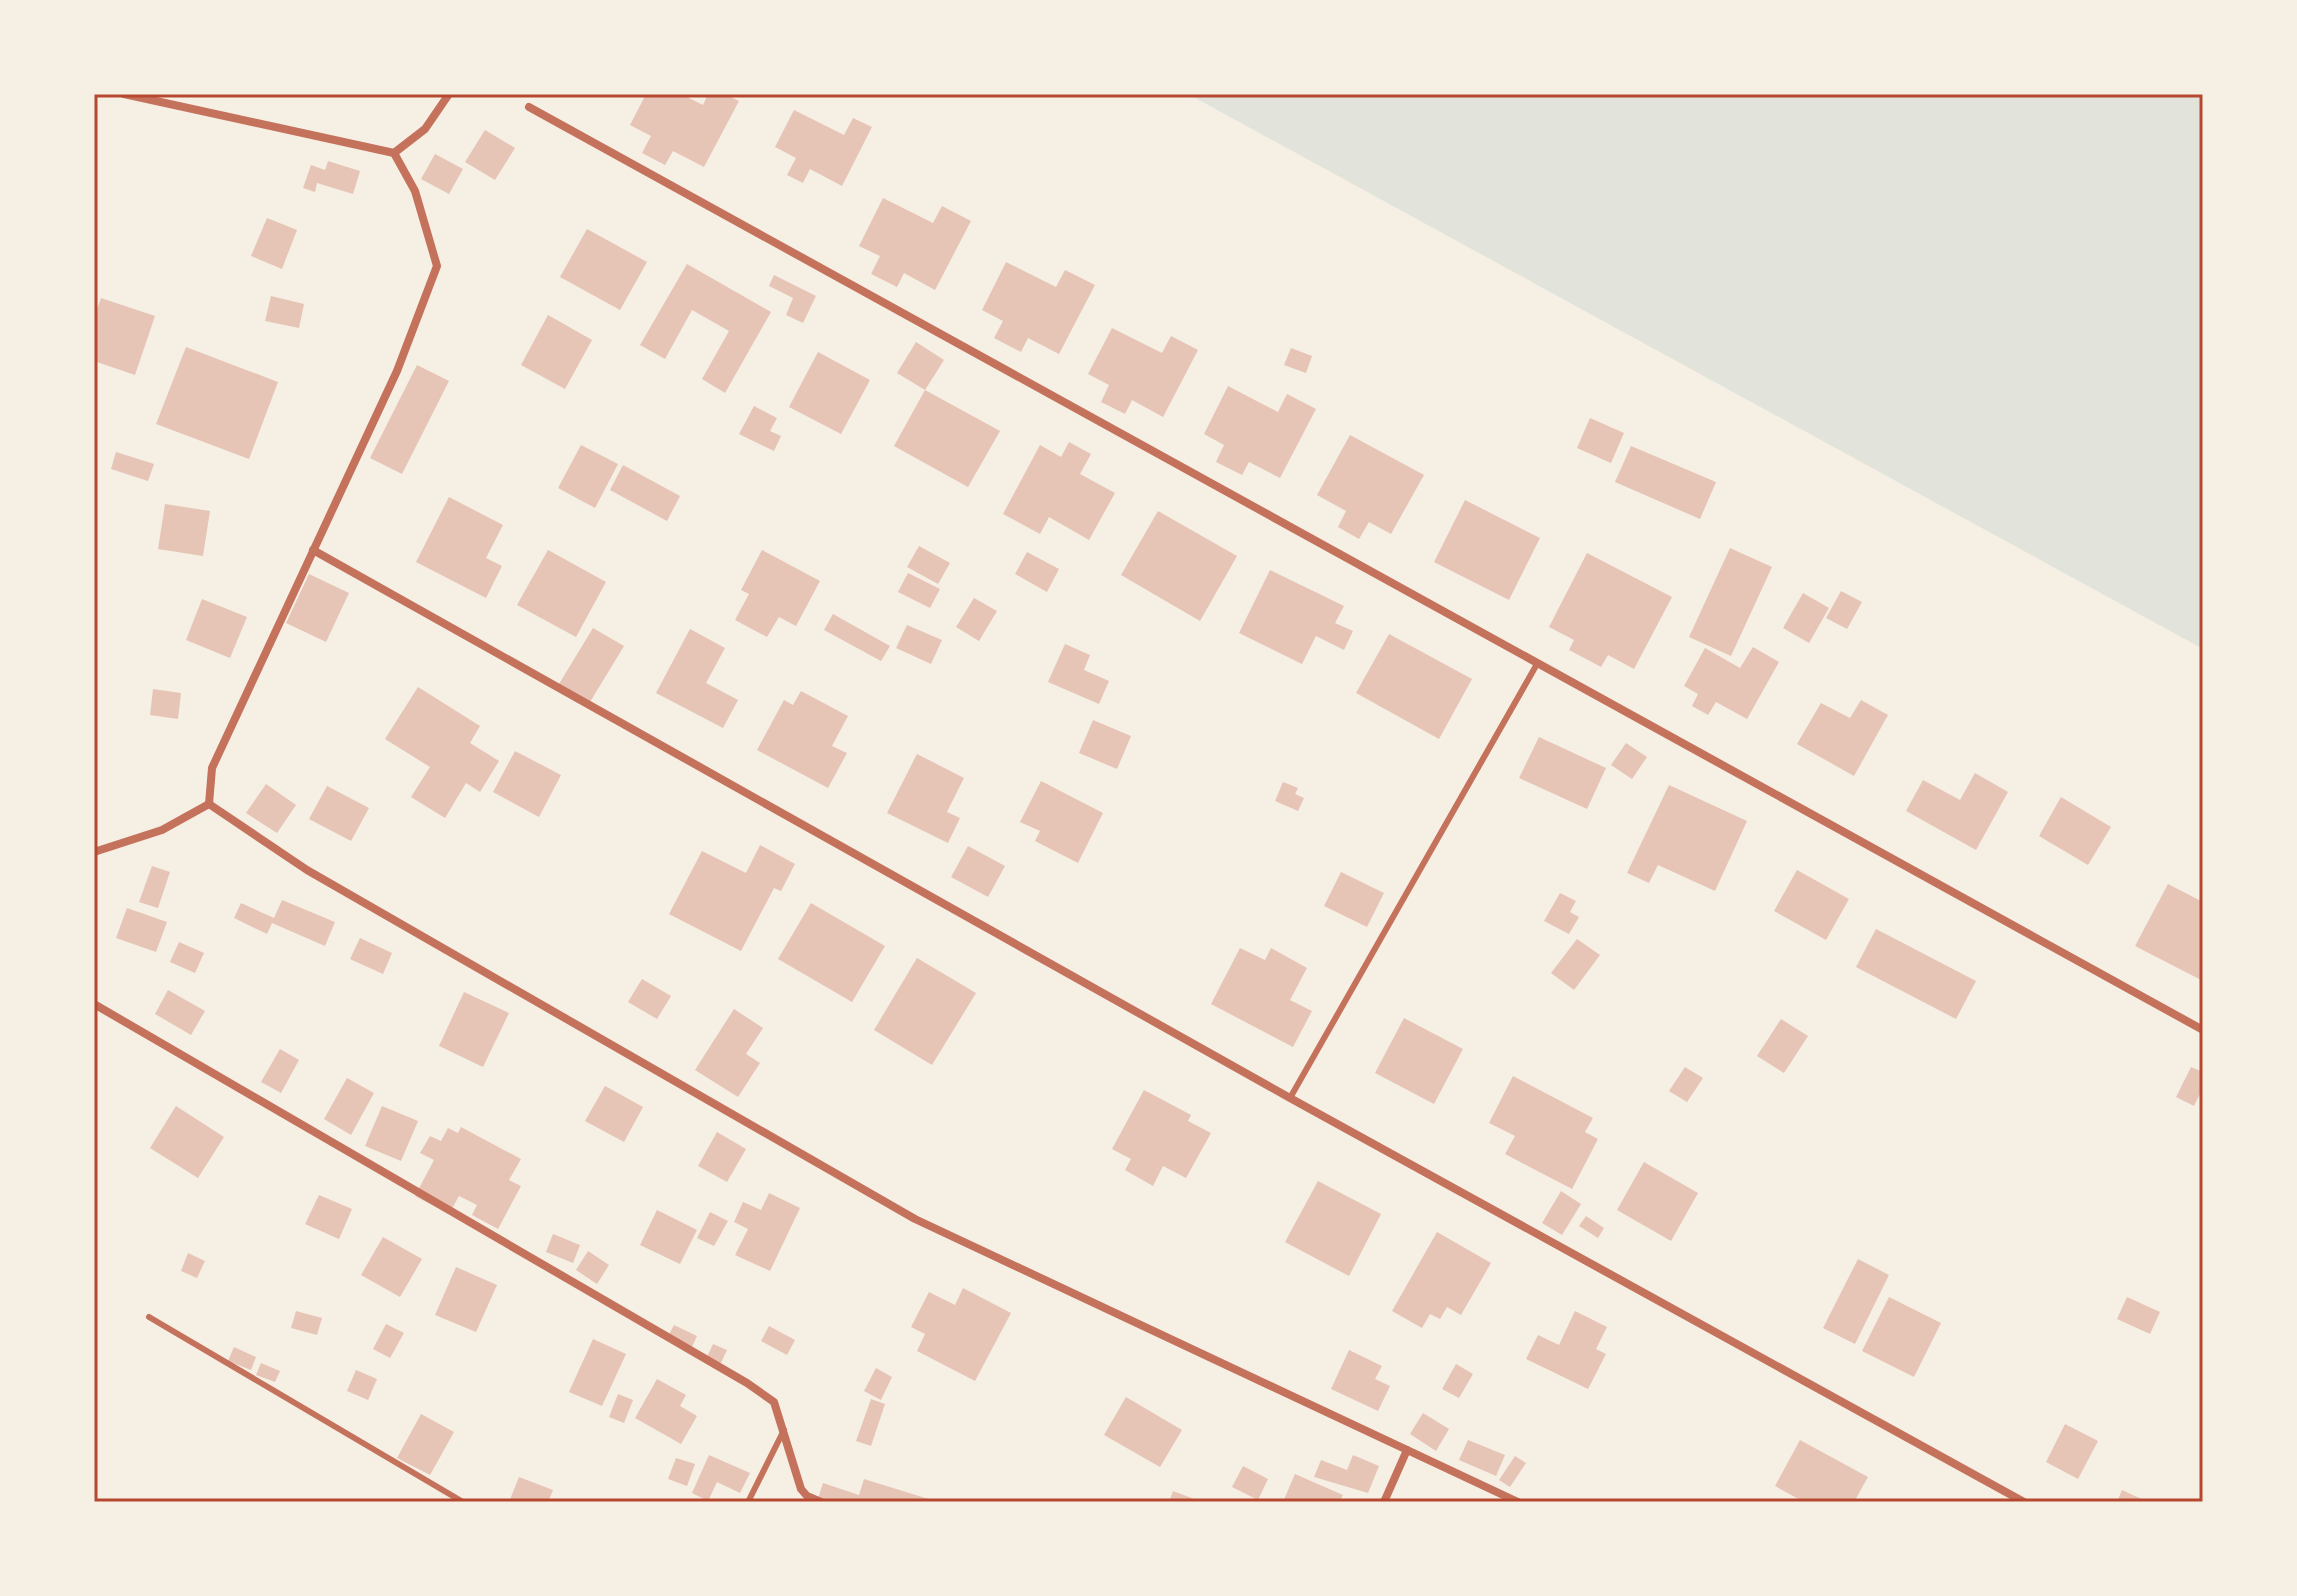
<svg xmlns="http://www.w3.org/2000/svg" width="2297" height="1596" font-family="'Exo 2',sans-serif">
<rect width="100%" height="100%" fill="#f6efe4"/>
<path fill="#e2e4dc" d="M1188 94H2203V649Z"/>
<g fill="#e6c5b7">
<path d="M646 94H681L703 105 708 94H725L739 101 704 167 673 151 665 165 642 153 651 136 630 125Z"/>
<path d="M794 110 844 135 853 118 872 127 842 186 810 169 803 183 787 175 796 158 775 147Z"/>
<path d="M485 130 515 148 495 180 465 162Z"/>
<path d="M435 154 463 169 449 194 421 179Z"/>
<path d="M328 161 360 171 353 194 317 183 315 192 303 188 311 165 325 170Z"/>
<path d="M883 198 933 223 942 206 971 221 935 290 904 273 897 287 871 274 880 256 859 246Z"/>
<path d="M267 218 297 230 282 269 251 256Z"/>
<path d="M587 229 647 262 620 310 560 277Z"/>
<path d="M1006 262 1056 287 1065 270 1095 285 1059 354 1028 338 1021 352 994 338 1003 321 982 310Z"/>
<path d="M687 264 771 312 725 393 702 379 729 331 692 310 665 359 640 345Z"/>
<path d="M774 275 816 296 803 323 786 315 793 298 769 286Z"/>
<path d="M271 296 304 304 299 328 265 321Z"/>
<path d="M101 298 155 316 135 375 94 361V318Z"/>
<path d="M548 315 592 340 565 389 521 365Z"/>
<path d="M1112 328 1162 353 1171 336 1198 350 1163 417 1132 400 1125 414 1101 402 1109 385 1088 374Z"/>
<path d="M916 342 944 360 925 390 897 373Z"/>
<path d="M186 347 278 382 249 459 156 424Z"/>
<path d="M1291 348 1312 356 1306 373 1284 365Z"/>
<path d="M818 352 870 380 841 434 789 407Z"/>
<path d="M417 365 449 381 402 474 370 458Z"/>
<path d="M1228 386 1278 412 1287 394 1316 409 1280 478 1249 462 1242 475 1216 462 1224 445 1204 434Z"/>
<path d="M925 390 1000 431 968 487 894 446Z"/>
<path d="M754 406 777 418 770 431 781 436 774 451 739 434Z"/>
<path d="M1590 418 1624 433 1611 463 1577 448Z"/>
<path d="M1350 435 1424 475 1391 534 1369 522 1359 539 1338 527 1346 511 1317 495Z"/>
<path d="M1069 442 1091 454 1080 474 1115 493 1089 540 1049 517 1040 534 1003 514 1040 445 1061 457Z"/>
<path d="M581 445 618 464 595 508 558 488Z"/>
<path d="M1631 446 1716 482 1700 519 1615 482Z"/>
<path d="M116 452 154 464 148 481 111 469Z"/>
<path d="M623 465 680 496 667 521 610 490Z"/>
<path d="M449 497 503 525 486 558 502 566 486 598 416 562Z"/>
<path d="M1465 500 1540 538 1509 600 1434 562Z"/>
<path d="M165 504 210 511 203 556 158 549Z"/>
<path d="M1158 511 1237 556 1200 621 1121 575Z"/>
<path d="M919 546 950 563 938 584 907 567Z"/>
<path d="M1730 548 1772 567 1731 656 1689 637Z"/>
<path d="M548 550 606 582 576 637 517 605Z"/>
<path d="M762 550 820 581 796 626 779 617 767 637 735 620 749 594 741 590Z"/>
<path d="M1027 552 1059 569 1047 592 1015 574Z"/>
<path d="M1587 553 1672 597 1634 669 1608 655 1601 667 1569 650 1574 640 1549 627Z"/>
<path d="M1270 570 1344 606 1335 623 1353 631 1344 650 1316 636 1302 664 1239 633Z"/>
<path d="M908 573 940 589 930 608 898 592Z"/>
<path d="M309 574 349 593 326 642 286 623Z"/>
<path d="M1841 591 1862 602 1847 629 1826 618Z"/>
<path d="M1803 593 1829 608 1809 643 1783 628Z"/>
<path d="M974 598 997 611 979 641 956 627Z"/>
<path d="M202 599 247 617 230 658 186 640Z"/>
<path d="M833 614 890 646 881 661 824 630Z"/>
<path d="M907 625 942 640 931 664 896 648Z"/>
<path d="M593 628 624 646 590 702 559 684Z"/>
<path d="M690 629 725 648 706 683 738 700 723 728 656 693Z"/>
<path d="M1389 634 1472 679 1439 739 1356 693Z"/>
<path d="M1065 644 1090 655 1084 670 1109 681 1099 704 1048 682Z"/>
<path d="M1753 647 1779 662 1747 719 1716 702 1708 715 1692 706 1698 694 1684 686 1705 648 1740 668Z"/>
<path d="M418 687 480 726 470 743 499 761 480 792 466 783 445 818 411 797 430 767 385 739Z"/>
<path d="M153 689 181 693 178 719 150 715Z"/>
<path d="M801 691 848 716 832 746 847 753 828 788 757 750 784 700 793 705Z"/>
<path d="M1861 700 1888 715 1854 776 1797 744 1821 703 1850 718Z"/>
<path d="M1093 720 1131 736 1117 769 1079 753Z"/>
<path d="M1539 737 1606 768 1587 809 1519 778Z"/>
<path d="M1626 743 1647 757 1632 779 1611 765Z"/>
<path d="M515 751 561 775 539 817 493 792Z"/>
<path d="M917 754 964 778 947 812 960 818 948 843 887 813Z"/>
<path d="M1975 773 2008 792 1976 850 1906 811 1923 780 1960 800Z"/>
<path d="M1041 781 1103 813 1078 863 1035 841 1040 831 1020 822Z"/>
<path d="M1283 782 1298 788 1295 794 1304 798 1298 811 1275 801Z"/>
<path d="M266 784 296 805 277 833 246 813Z"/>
<path d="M1669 785 1747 821 1715 891 1658 865 1649 883 1627 873Z"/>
<path d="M327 786 369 808 351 841 309 819Z"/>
<path d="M2061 797 2111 827 2088 865 2039 836Z"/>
<path d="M760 845 795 864 781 891 774 888 741 951 669 914 702 851 746 873Z"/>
<path d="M968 846 1005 866 988 897 951 877Z"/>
<path d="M152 866 170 872 158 908 139 902Z"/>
<path d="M1797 870 1849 899 1826 940 1774 911Z"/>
<path d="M1341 872 1384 893 1367 927 1324 906Z"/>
<path d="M2168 884 2203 902V981L2135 946Z"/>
<path d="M1560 893 1576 901 1570 912 1579 917 1569 934 1544 921Z"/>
<path d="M282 900 335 922 325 946 272 923 267 934 234 918 241 903 274 918Z"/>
<path d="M811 903 885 946 852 1002 778 959Z"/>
<path d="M127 908 167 922 156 952 116 938Z"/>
<path d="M1876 929 1976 981 1956 1019 1856 967Z"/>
<path d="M360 938 392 953 383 974 350 959Z"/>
<path d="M1577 939 1600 955 1574 990 1551 973Z"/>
<path d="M179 942 204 953 195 973 170 962Z"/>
<path d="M1240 948 1265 960 1271 948 1307 968 1290 1000 1312 1011 1293 1047 1211 1004Z"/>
<path d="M917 958 976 993 932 1065 874 1030Z"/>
<path d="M642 979 671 996 657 1019 628 1002Z"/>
<path d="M168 990 205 1011 191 1035 155 1014Z"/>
<path d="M464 992 509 1013 483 1067 439 1046Z"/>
<path d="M734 1009 763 1028 746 1054 760 1063 738 1097 695 1070Z"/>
<path d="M1404 1018 1463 1049 1434 1104 1375 1073Z"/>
<path d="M1781 1019 1808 1036 1784 1073 1757 1056Z"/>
<path d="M280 1049 299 1060 281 1093 261 1082Z"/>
<path d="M1685 1067 1703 1078 1687 1102 1669 1091Z"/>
<path d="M2191 1067 2203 1072V1088L2194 1106 2176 1097Z"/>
<path d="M1513 1076 1593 1118 1585 1132 1598 1139 1572 1189 1505 1154 1515 1136 1489 1123Z"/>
<path d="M347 1078 374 1093 351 1135 324 1119Z"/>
<path d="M605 1086 643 1107 624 1142 585 1121Z"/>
<path d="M1144 1090 1191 1115 1188 1121 1211 1133 1186 1178 1163 1166 1153 1186 1125 1170 1131 1159 1112 1149Z"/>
<path d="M176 1106 224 1137 198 1178 150 1148Z"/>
<path d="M382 1106 418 1121 401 1161 365 1146Z"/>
<path d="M461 1127 521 1159 509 1180 521 1186 498 1229 472 1215 477 1205 459 1196 449 1214 415 1196 434 1160 420 1153 430 1136 441 1141 448 1128 458 1133Z"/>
<path d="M717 1132 746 1149 727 1182 698 1166Z"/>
<path d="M1644 1162 1698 1193 1671 1241 1617 1210Z"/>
<path d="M1318 1181 1381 1214 1349 1276 1285 1242Z"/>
<path d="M1561 1191 1581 1204 1562 1235 1542 1223Z"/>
<path d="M769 1193 800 1208 770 1271 735 1255 748 1229 734 1222 743 1202 761 1210Z"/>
<path d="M319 1195 352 1209 339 1239 305 1224Z"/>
<path d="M657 1210 697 1230 680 1264 640 1245Z"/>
<path d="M710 1212 728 1221 714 1246 697 1238Z"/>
<path d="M1586 1216 1604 1228 1598 1238 1579 1226Z"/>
<path d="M1437 1232 1491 1263 1461 1315 1447 1307 1440 1319 1430 1314 1422 1328 1392 1311Z"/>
<path d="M553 1234 580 1245 573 1263 546 1252Z"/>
<path d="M383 1237 422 1259 400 1297 361 1275Z"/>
<path d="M588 1251 609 1265 597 1284 576 1270Z"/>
<path d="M188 1253 205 1261 197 1278 181 1271Z"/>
<path d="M1858 1259 1889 1275 1855 1344 1823 1328Z"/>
<path d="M456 1267 497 1285 476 1332 435 1315Z"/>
<path d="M963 1288 1011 1313 975 1381 917 1351 925 1334 911 1327 929 1292 955 1305Z"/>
<path d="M1889 1297 1941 1323 1914 1377 1862 1351Z"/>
<path d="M2127 1297 2160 1312 2150 1334 2117 1319Z"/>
<path d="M296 1311 322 1318 317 1335 291 1328Z"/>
<path d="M1575 1311 1607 1327 1596 1349 1606 1354 1588 1389 1526 1359 1538 1335 1559 1345Z"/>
<path d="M386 1324 404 1333 390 1358 373 1349Z"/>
<path d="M674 1325 697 1336 691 1349 667 1338Z"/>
<path d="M769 1326 795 1340 787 1355 761 1341Z"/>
<path d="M593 1339 626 1354 602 1406 569 1392Z"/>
<path d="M713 1344 727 1350 720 1365 706 1359Z"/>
<path d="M234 1347 256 1357 251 1370 228 1361Z"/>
<path d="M1349 1350 1382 1366 1375 1379 1390 1386 1378 1411 1331 1389Z"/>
<path d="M261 1363 280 1371 275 1382 256 1375Z"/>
<path d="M1456 1364 1473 1374 1459 1398 1442 1389Z"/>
<path d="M876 1368 892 1377 881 1400 864 1391Z"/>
<path d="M356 1370 377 1379 368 1400 347 1391Z"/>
<path d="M657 1379 686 1395 680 1406 697 1416 681 1444 635 1418Z"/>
<path d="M618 1394 633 1400 624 1423 609 1417Z"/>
<path d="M1126 1397 1182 1430 1160 1467 1104 1435Z"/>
<path d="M871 1399 885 1404 871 1446 856 1441Z"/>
<path d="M1423 1413 1449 1429 1436 1451 1410 1434Z"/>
<path d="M421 1414 454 1432 430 1475 397 1458Z"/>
<path d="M2065 1424 2098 1441 2078 1479 2046 1462Z"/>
<path d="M1468 1440 1505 1455 1496 1476 1459 1460Z"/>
<path d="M1800 1440 1868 1477 1854 1502H1804L1775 1486Z"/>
<path d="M709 1455 750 1473 740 1493 717 1482 708 1501 692 1493Z"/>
<path d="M1353 1455 1379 1466 1368 1493 1314 1477 1321 1460 1347 1470Z"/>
<path d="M1515 1456 1526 1463 1510 1487 1499 1480Z"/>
<path d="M676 1458 695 1464 687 1486 668 1479Z"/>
<path d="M1243 1466 1268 1479 1258 1500 1232 1487Z"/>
<path d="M1295 1474 1343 1495 1339 1502H1283Z"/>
<path d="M519 1477 553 1490 548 1502H509Z"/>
<path d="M864 1479 935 1501V1502H817L823 1483 859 1495Z"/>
<path d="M2122 1490 2148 1502H2117Z"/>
<path d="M1173 1491 1202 1502H1169Z"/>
</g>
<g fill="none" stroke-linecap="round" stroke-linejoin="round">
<g stroke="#c5725c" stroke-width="6">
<path d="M1290 1098 1537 664"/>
<path d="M149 1317 463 1502"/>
<path d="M748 1502 784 1430"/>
</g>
<g stroke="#c5725c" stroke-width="8">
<path d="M124 94 394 153"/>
<path d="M529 107 2203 1030"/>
<path d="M394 153 425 129 449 94"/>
<path d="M313 550 1290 1098 2024 1502"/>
<path d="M209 804 307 870 915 1219 1518 1502"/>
<path d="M209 804 212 768 397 371 437 266 415 191 394 153"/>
<path d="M94 852 162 830 209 804"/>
<path d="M94 1004 747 1383 774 1402 801 1489 807 1496 821 1502"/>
<path d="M1384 1502 1407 1450"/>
</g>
</g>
<rect width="2297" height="1596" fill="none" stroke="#f6efe4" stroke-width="192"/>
<rect x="96" y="96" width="2105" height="1404" fill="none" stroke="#b5482f" stroke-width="3"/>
</svg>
